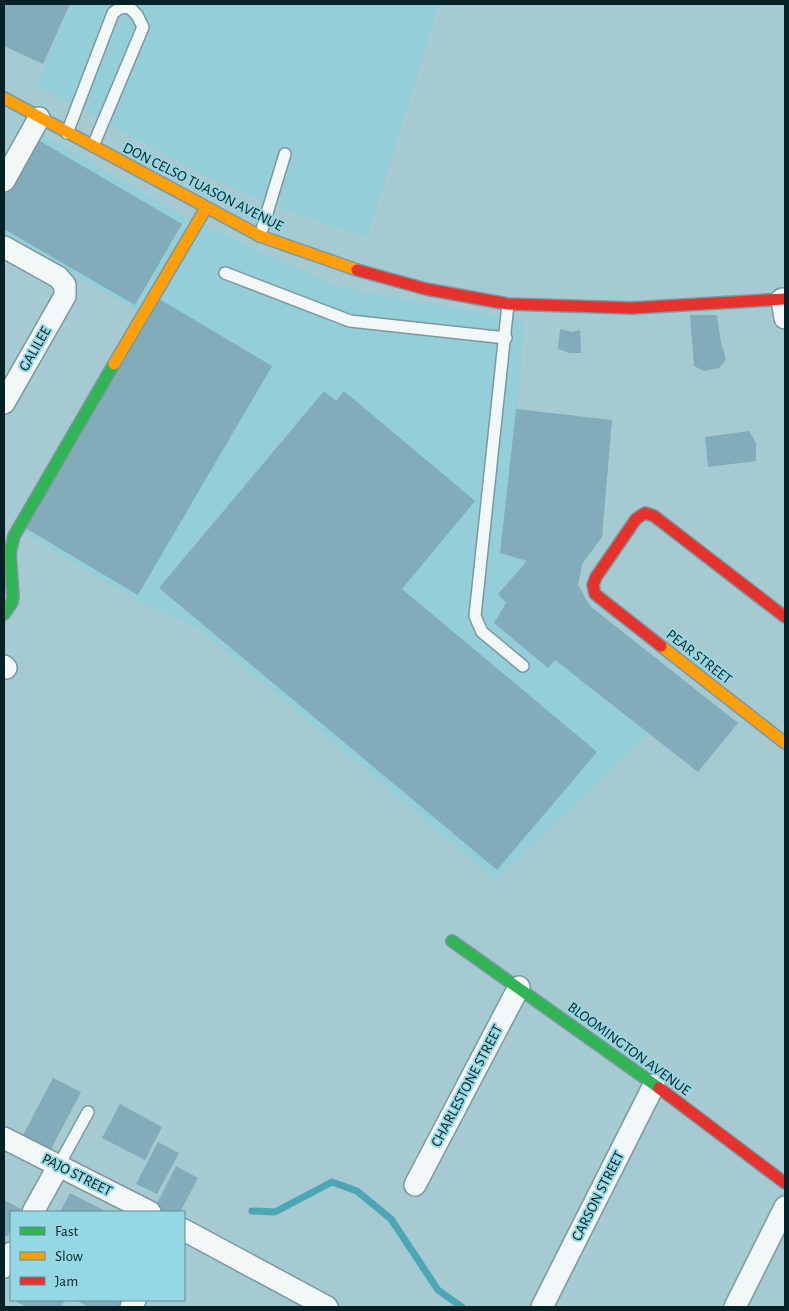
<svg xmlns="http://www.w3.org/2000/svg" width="789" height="1311" font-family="'Alegreya Sans',sans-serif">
<rect width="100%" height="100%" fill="#a6cad2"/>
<g fill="#93ced9">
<path d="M72 4H439L367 238 267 203 200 173 36 85Z"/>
<path d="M37 131 186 218 340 287 524 321 517 409 612 420 602 537 582 564 578 585 590 607 738 723 698 772 649 734 496 880 200 630 140 602 15 528 140 313 4 233V188Z"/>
</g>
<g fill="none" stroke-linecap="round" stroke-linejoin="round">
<path stroke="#4ca6b4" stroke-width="7" d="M252 1211 275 1212 332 1182 357 1191 391 1219 438 1290 462 1307"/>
</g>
<g fill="#82acb9">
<path d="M4 4H70L43 64 4 46Z"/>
<path d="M33 137 182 224 135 305 4 229V186Z"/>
<path d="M156 297 272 366 138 595 22 526Z"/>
<path d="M690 315H717L721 343 726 359 719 368 704 371 694 366Z"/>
<path d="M560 329 573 332 580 330 581 353H569L558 349Z"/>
<path d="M324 391 336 401 344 391 475 501 402 589 597 752 497 870 159 588Z"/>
<path d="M516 409 612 420 602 537 582 564 578 585 590 606 738 723 698 772 555 660 548 668 494 623 506 603 498 594 527 561 500 553Z"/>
<path d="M749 431 756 443V461L708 467 705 437Z"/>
<path d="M53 1078 81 1092 50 1151 22 1137Z"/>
<path d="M120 1104 162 1127 145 1160 102 1138Z"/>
<path d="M158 1142 179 1153 157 1194 136 1184Z"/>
<path d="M176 1166 198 1178 180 1212H166L155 1207Z"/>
<path d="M70 1193 107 1212H60Z"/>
<path d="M4 1200 21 1209 20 1212H11V1229L7 1237 4 1235Z"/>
<path d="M13 1300H65L61 1307H27Z"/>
<path d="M75 1300H123L119 1307H89Z"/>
</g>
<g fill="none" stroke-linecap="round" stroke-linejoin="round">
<defs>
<g id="lane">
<path d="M67 133 113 13 120 8 129 7 137 15 143 27 93 146"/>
<path d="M260 236 285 154"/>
<path d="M225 273 350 321 506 338"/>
<path d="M508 304 475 616 482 632 523 666"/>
<path d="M59 1165 88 1112"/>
</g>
<g id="street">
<path d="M4 181 39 118"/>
<path d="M4 247 58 277 65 285V296L4 403"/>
<path d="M782 299 785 318"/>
<path d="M4 666 6 668"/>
<path d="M4 1138 150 1212"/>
<path d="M415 1185 519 987"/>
<path d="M33 1212 59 1165"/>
<path d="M184 1230 327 1307"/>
<path d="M4 1267 11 1253"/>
<path d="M131 1307 135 1300"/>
<path d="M542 1307 654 1085"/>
<path d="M735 1307 785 1207"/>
</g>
<g id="fast">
<path d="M4 614 12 602 13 597 10 553 14 536 114 364"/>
<path d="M452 941 659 1088"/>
</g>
<g id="slow">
<path d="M4 98 260 236 357 270"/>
<path d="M114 364 206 208"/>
<path d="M661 646 785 743"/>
</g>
<g id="jam">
<path d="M357 270 426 289 508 304 632 308 785 299"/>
<path d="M661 646 595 594 593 585 596 577 636 519 645 513 654 516 785 617"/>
<path d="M659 1088 785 1183"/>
</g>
</defs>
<use href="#lane" stroke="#7c989e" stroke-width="14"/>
<use href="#street" stroke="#7c989e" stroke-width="24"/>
<use href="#fast" stroke="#7c989e" stroke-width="14"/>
<use href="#slow" stroke="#7c989e" stroke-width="14"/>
<use href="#jam" stroke="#7c989e" stroke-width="14"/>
<use href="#lane" stroke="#f2f7f8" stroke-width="11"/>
<use href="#street" stroke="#f2f7f8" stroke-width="21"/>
<use href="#fast" stroke="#30b455" stroke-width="11"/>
<use href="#slow" stroke="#ff9f0a" stroke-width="11"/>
<use href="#jam" stroke="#e5322d" stroke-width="11"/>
</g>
<g text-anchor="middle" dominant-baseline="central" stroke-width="4" stroke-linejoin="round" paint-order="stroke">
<g font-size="15" fill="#052125" stroke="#95d7e3">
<text transform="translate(203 187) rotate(27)">DON CELSO TUASON AVENUE</text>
<text transform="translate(35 349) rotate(-60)">GALILEE</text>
<text transform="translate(699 657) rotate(38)">PEAR STREET</text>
<text transform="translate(629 1049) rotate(36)">BLOOMINGTON AVENUE</text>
<text transform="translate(467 1086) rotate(-62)">CHARLESTONE STREET</text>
<text transform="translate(77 1175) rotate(27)">PAJO STREET</text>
<text transform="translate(598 1196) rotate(-63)">CARSON STREET</text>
</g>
</g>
<rect width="789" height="1311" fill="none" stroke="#052125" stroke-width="10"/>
<rect x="10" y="1211" width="175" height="90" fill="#95d7e3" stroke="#5b8e97"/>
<rect x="20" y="1227" width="25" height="8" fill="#30b455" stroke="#5b8e97"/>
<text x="55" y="1236" font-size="15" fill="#052125">Fast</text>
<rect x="20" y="1252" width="25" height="8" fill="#ff9f0a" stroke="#5b8e97"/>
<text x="55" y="1261" font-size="15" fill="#052125">Slow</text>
<rect x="20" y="1277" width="25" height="8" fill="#e5322d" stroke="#5b8e97"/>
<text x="55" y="1286" font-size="15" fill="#052125">Jam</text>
</svg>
